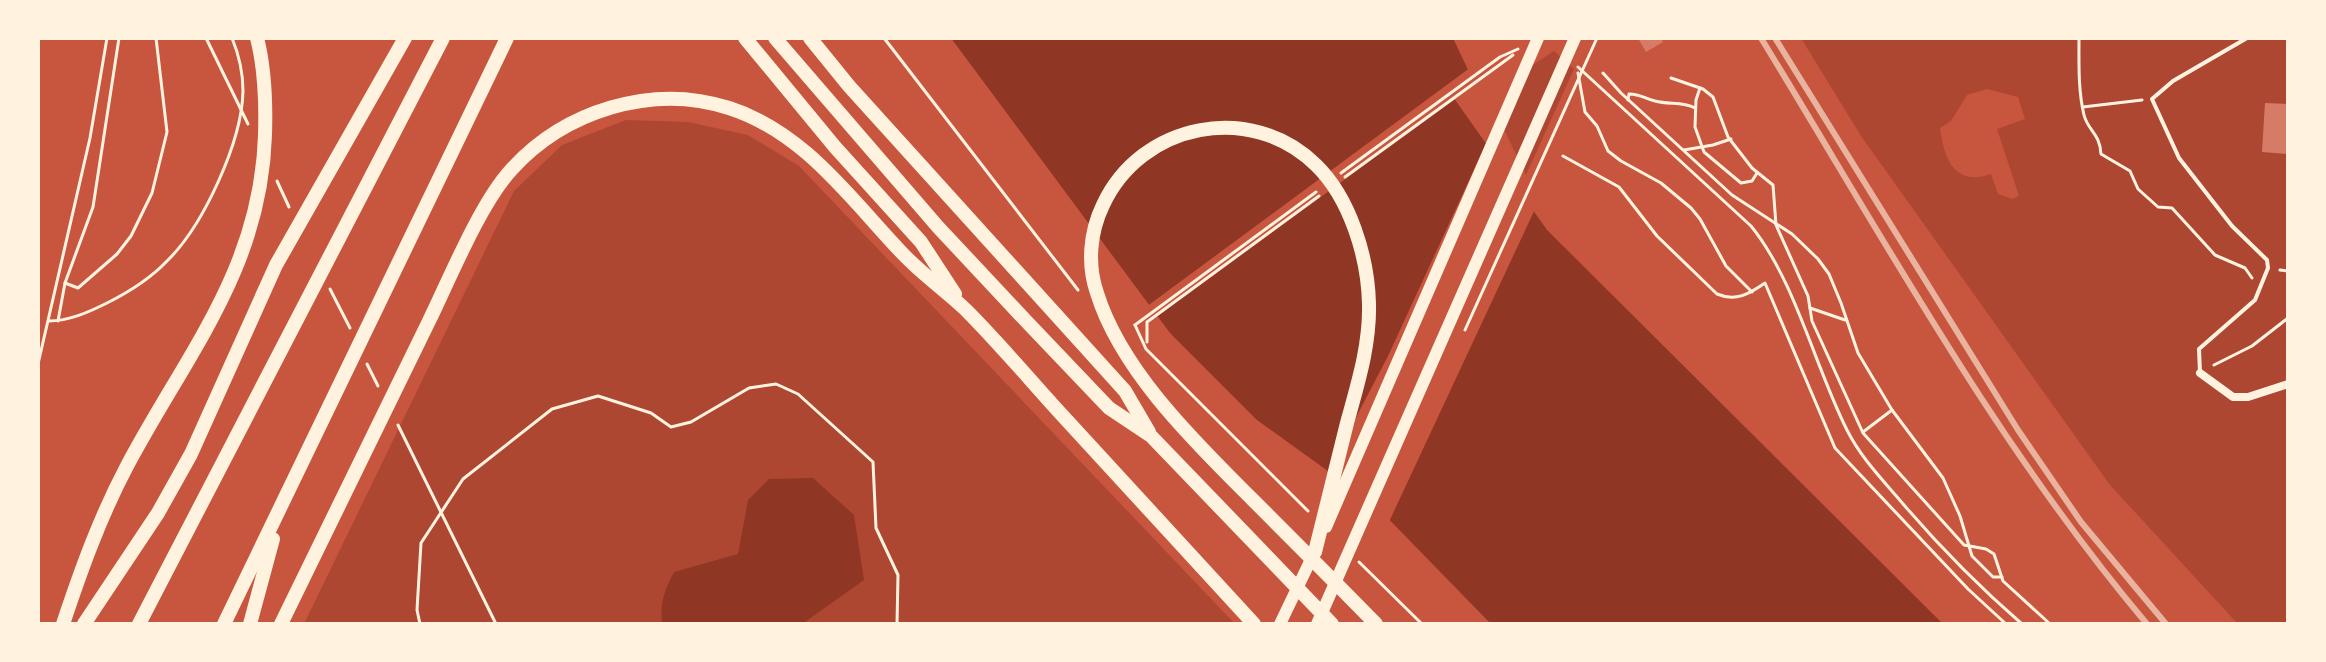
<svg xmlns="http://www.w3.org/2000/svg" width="2326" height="662" font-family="Merriweather,serif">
<rect width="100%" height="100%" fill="#c8553d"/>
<g fill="#ae4732" fill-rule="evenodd">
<path d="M1801 38H2288V624H2238L2110 485 1861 136ZM1987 89 2018 97 2025 119 1997 129 2019 196 2012 199 1998 194 1991 174C1954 187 1944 158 1940 128L1951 121 1967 95Z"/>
<path d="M1554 51 1574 69 1526 175 1498 117 1531 66Z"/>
<path d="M626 120 688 122 748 135 799 166 1235 624H304L514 191 562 145Z"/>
</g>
<g fill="#8f3625">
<path d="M951 38H1453L1470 74 1451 94 1547 230 1943 624H1491L1375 505 1257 420 1170 333Z"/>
<path d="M813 478 854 515 864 580 802 624H662C660 603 664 591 674 572L738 554 748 500 769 479Z"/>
</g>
<g fill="#c8553d">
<path d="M1471 67 1474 76 1456 94 1458 97 1155 318 1146 307Z"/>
<path d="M1488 139 1536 207 1388 524 1372 508 1326 475 1388 356Z"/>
</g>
<g fill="#d67c66">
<path d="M1638 38H1661L1663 42 1646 52Z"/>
<path d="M2265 103 2288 104 2287 154 2262 152Z"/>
</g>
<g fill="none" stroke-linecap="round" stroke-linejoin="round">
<g stroke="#fff3e0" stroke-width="3">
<path d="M206 38 248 124"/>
<path d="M884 38 1078 290"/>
<path d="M2079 38C2079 63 2078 90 2084 115 2088 131 2100 133 2101 154L2130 171 2138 189 2158 207 2172 208 2215 255 2245 268 2252 278"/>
<path d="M1578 67 1751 226C1795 280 1815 367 1847 430 1860 456 1879 476 1898 498 1937 544 1977 585 2022 624"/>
<path d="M1578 73 1585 112 1597 126 1608 151 1621 161 1661 183 1691 208 1700 219 1726 266 1752 292"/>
<path d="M1603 73 1621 93 1732 195 1792 234 1818 259 1829 274 1841 303 1858 353 1892 410 1943 478 1960 516 1972 556 1993 577H2002"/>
<path d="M1671 78 1703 89 1713 97 1728 137 1752 168 1773 185 1776 225 1808 296 1812 321 1863 433 1964 545 1986 549 1994 554 2003 581 2050 624"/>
<path d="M1700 88 1696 100 1695 127 1704 152 1741 183 1752 181 1757 173"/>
<path d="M1628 100 1629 94C1641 94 1645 99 1655 101 1669 105 1682 101 1695 108"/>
<path d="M2083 107 2142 100"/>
<path d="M1684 150 1713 145 1731 139"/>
<path d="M1563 156 1619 187 1657 236 1717 294C1736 302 1749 294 1765 283L1835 448 1968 589 2006 624"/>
<path d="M1341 173 1500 57 1518 49"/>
<path d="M1345 177 1513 55"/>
<path d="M277 181 289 207"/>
<path d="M2280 270 2288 271"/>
<path d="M65 283 78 288 117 254 131 236 152 193 167 132 156 38"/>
<path d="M330 289 350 328"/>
<path d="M1810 308 1845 320"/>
<path d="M49 321C69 321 89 312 107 303 129 292 150 279 167 261 203 226 242 142 243 91 243 73 239 55 232 38"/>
<path d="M58 321 65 283 93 207 119 38"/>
<path d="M1135 325 1316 192"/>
<path d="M1135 325 1146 349 1308 511"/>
<path d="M1465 330 1597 38"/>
<path d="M1147 342V322L1319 196"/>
<path d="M38 364 90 138 107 38"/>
<path d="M367 364 378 386"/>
<path d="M2214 365 2252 346 2288 318"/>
<path d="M398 425 496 624"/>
<path d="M1863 432 1892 410"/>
<path d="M1359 562 1422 624"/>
<path d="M420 624 417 610 421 543 463 479 552 409 598 396 651 413 671 427 691 422 749 388 776 384 798 394 873 462 876 528 898 575 897 624"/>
</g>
<path stroke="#fff3e0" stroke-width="4" d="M2200 373 2199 349 2255 300 2268 268 2267 260 2232 226 2179 158 2152 99 2173 81 2247 38"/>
<path stroke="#fff3e0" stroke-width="8" d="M2200 373 2233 397H2248L2288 384"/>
<g stroke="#fff3e0" stroke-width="12">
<path d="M1326 527 1538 38"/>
<path d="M1280 624 1315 551"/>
<path d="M1317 624 1575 38"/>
</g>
<g stroke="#fff3e0" stroke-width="14">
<path d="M745 38 835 147 921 242 955 294"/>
<path d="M775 38 938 227 1027 322 1109 408 1151 436 1332 624"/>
<path d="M810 38 849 86 1125 391 1149 432"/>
<path d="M1315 552C1326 509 1336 466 1347 423 1358 383 1370 345 1369 304 1368 257 1350 198 1316 165 1251 101 1141 123 1103 205 1090 232 1087 264 1097 293 1121 371 1196 443 1252 499 1294 541 1335 582 1376 624"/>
<path d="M63 624C81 570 100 517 127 466 187 353 261 269 265 135 266 103 265 69 257 38"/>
<path d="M84 624 158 513 191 454 276 265 405 38"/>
<path d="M139 624 443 38"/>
<path d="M224 624 507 38"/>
<path d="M250 624 273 539"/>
<path d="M281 624C330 523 380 422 429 321 450 278 480 204 511 170 564 111 652 83 729 108 805 132 852 201 904 255 923 275 946 291 966 310 999 343 1030 380 1062 415 1126 484 1190 554 1254 624"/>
</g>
<g stroke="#e9b49f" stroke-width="6">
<path d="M1761 38C1883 237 1996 445 2147 624"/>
<path d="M1775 38 2018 430 2081 522 2166 624"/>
</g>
</g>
<rect width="2326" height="662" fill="none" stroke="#fff3e0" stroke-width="80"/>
</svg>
